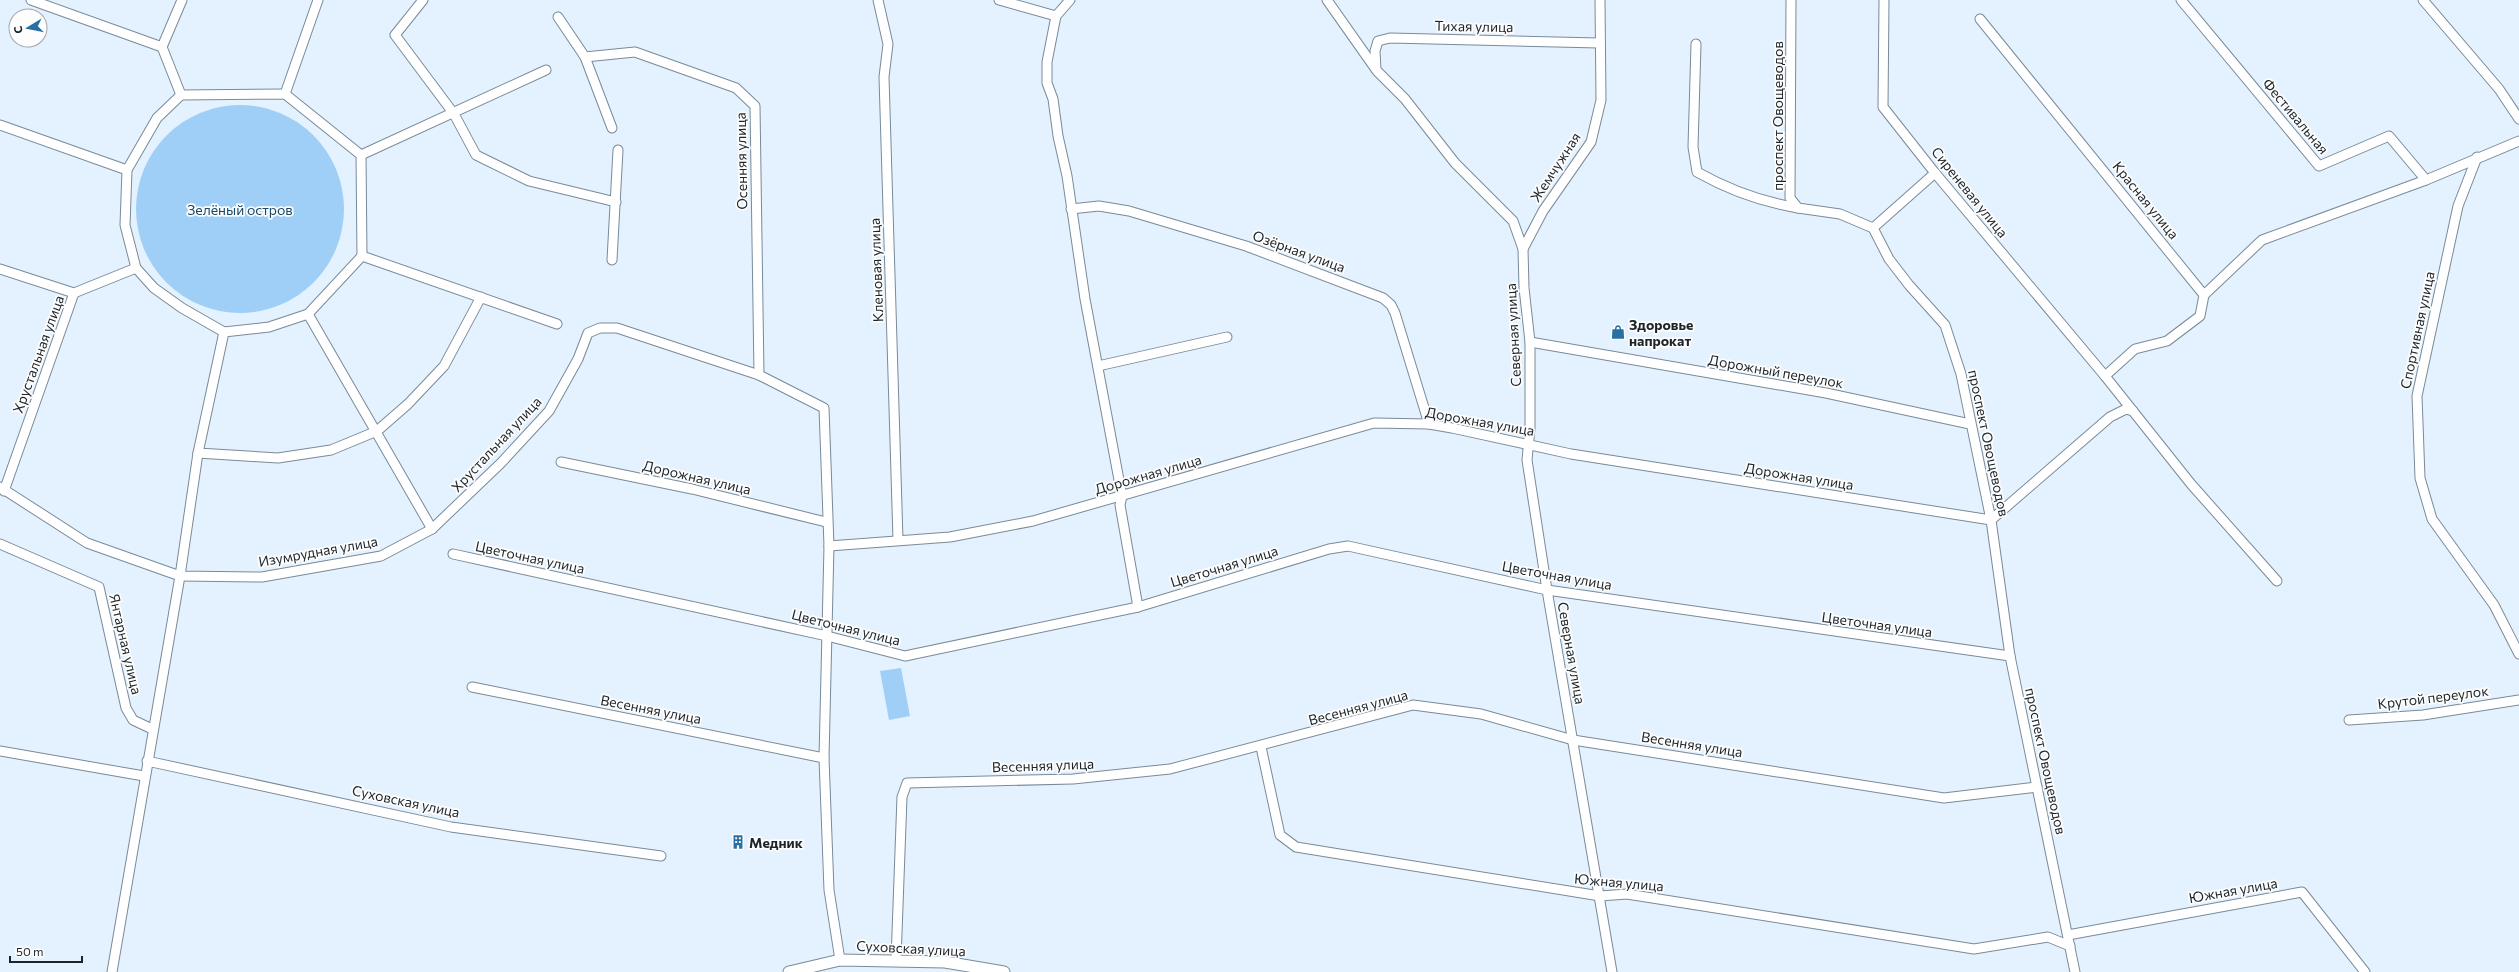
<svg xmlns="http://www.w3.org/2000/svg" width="2519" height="972" font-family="Commissioner,sans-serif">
<rect width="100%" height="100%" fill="#e4f2ff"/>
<g fill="#9fcff7">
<circle cx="240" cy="209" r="104"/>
<path d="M901 668 910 716 889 720 880 671Z"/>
</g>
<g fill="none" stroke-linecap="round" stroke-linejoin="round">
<defs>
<g id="minor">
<path d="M31 0 162 47"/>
<path d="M423 0 395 35 454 114 476 155 529 181 616 202"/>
<path d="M878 0 888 44 884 77 898 540"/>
<path d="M999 0 1056 16 1070 0"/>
<path d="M1327 0 1377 71 1405 99 1455 163 1513 221 1523 249 1524 288 1530 342V428L1527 460 1547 590 1612 972"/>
<path d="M1791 0 1790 198 1798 208 1840 214 1873 228 1889 259 1909 285 1945 325 1961 374 1991 520 2010 656 2075 972"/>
<path d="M1884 0 1883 107 1935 173 2105 376 2191 484 2277 581"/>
<path d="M2181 0 2319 166 2389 136 2426 180"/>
<path d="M2423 0 2499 89 2519 119"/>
<path d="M1056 16 1047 62V83L1053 99 1058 136 1067 176 1085 299 1122 496 1120 505 1138 607"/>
<path d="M558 17 585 57 612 128"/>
<path d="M1980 19 2204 295 2200 316 2167 341 2135 349 2105 376"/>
<path d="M1696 44 1693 147 1697 172C1729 190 1762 202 1798 208"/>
<path d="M585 57 635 52 736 88 755 106 759 375"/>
<path d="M1376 69 1375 51 1378 41 1390 38 1599 43"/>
<path d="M285 94 361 155 362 256 308 314 269 327 224 332 182 308 154 288 136 268 125 225 127 170 157 118 181 95Z"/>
<path d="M285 94 318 0"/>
<path d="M181 95 162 47 182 0"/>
<path d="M0 125 127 170"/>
<path d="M361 155 546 70"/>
<path d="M2477 157 2458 206 2417 396 2420 478 2432 519 2494 605 2519 654"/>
<path d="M1071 209 1099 206 1129 211 1246 246 1383 298 1391 305 1395 313 1429 424"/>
<path d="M1873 228 1935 173"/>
<path d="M1523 249 1543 211 1591 142 1601 100 1600 0"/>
<path d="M362 256 557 324"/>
<path d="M612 260 618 150"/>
<path d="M0 269 74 293 136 268"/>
<path d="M2204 295 2262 240 2426 180 2519 141"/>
<path d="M308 314 432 529"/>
<path d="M224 332 198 453 278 458 331 450 377 431 408 404 444 366 481 297"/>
<path d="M1530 342 1826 393 1970 424"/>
<path d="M1098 366 1227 337"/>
<path d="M561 462 692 489 826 522"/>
<path d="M0 487 87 543 180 576 262 577 381 556 432 529 501 463 549 411 578 359 588 333 600 328H617L759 375 824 408 829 546 824 758 829 890 840 960"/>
<path d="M4 491 74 293"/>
<path d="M0 544 99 587 126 708 133 720 152 729"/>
<path d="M829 546 950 537 1033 521 1374 423 1429 424 1452 428 1571 454 1991 520 2110 417 2126 409 2133 411"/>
<path d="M453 554 827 636 905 656 1138 607 1329 549 1348 546 1547 590 2010 656"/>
<path d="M472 687 824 758"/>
<path d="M2349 720 2423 715 2519 700"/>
<path d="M1261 747 1280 835 1296 847 1600 896 1627 894 1974 949 2048 937 2070 946"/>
<path d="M0 751 144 776"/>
<path d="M147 761 451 827 661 856"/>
<path d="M2068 935 2302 892 2365 972"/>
<path d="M896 960 902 797 907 783 1073 779 1170 769 1413 705 1481 714 1573 740 1944 798 2037 787"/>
<path d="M112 972 180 576 198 453"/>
</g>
<path id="tertiary" d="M789 972 840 960 945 962 1004 972"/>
</defs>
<use href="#minor" stroke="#798a98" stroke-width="11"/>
<use href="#tertiary" stroke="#798a98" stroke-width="13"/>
<use href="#minor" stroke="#fff" stroke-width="9"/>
<use href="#tertiary" stroke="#fff" stroke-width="11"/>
</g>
<defs>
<symbol id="shop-bare" viewBox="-9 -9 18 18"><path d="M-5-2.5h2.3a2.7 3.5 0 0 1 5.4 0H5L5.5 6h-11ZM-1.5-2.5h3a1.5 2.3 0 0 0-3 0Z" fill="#2870a4" stroke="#fdfdfd" stroke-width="2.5" paint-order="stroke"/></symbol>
<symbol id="building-bare" viewBox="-9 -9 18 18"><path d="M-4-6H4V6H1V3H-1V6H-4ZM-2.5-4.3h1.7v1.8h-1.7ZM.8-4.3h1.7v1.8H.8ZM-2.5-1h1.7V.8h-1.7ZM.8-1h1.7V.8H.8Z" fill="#2870a4" stroke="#fdfdfd" stroke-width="2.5" paint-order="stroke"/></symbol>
</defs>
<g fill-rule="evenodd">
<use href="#shop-bare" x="1608" y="322" width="20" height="20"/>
<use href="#building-bare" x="728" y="832" width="20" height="20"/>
</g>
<g text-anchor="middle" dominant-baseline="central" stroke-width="3.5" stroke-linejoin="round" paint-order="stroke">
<g font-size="14" fill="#1d2429" stroke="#fdfdfd">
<text transform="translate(1474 26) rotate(1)">Тихая улица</text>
<text transform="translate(1777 116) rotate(-90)">проспект Овощеводов</text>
<text transform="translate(2296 116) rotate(50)">Фестивальная</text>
<text transform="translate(741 161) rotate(-91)">Осенняя улица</text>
<text transform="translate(1555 167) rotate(-57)">Жемчужная</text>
<text transform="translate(1970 192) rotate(51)">Сиреневая улица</text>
<text transform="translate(2146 200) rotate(51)">Красная улица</text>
<text transform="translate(1299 251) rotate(20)">Озёрная улица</text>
<text transform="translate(876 270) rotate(-92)">Кленовая улица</text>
<text transform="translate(2417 330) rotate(-78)">Спортивная улица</text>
<text transform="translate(1513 335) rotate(-93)">Северная улица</text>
<text transform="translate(38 354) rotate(-70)">Хрустальная улица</text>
<text transform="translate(1776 371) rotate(10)">Дорожный переулок</text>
<text transform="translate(1480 421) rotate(10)">Дорожная улица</text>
<text transform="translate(1989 443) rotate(78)">проспект Овощеводов</text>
<text transform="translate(496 444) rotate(-47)">Хрустальная улица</text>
<text transform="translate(1148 474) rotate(-16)">Дорожная улица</text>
<text transform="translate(1799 476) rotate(9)">Дорожная улица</text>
<text transform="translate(697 477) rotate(13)">Дорожная улица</text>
<text transform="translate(318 551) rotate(-10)">Изумрудная улица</text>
<text transform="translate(530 557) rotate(12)">Цветочная улица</text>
<text transform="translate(1224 566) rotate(-17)">Цветочная улица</text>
<text transform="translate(1557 575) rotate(10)">Цветочная улица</text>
<text transform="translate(1877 624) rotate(8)">Цветочная улица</text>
<text transform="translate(846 627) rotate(14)">Цветочная улица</text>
<text transform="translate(126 644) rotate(77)">Янтарная улица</text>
<text transform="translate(1572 653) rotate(80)">Северная улица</text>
<text transform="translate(2433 697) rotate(-7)">Крутой переулок</text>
<text transform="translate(1358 707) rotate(-15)">Весенняя улица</text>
<text transform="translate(651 709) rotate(11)">Весенняя улица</text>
<text transform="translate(1692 744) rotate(9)">Весенняя улица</text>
<text transform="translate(2046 761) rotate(78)">проспект Овощеводов</text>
<text transform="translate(1043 765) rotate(-2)">Весенняя улица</text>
<text transform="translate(406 801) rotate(12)">Суховская улица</text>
<text transform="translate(1619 882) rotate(5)">Южная улица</text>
<text transform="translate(2233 890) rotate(-10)">Южная улица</text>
<text transform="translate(911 948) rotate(3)">Суховская улица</text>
</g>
<g font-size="14" fill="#19486a" stroke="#fdfdfd">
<text x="240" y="209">Зелёный остров</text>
</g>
<g font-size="14" font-weight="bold" fill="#1d2429" stroke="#fdfdfd" text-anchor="start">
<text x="1629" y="324">Здоровье<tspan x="1629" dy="16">напрокат</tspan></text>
<text x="749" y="842">Медник</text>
</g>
</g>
<g transform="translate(28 28) rotate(260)"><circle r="19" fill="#fdfdfd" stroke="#a3a6a8"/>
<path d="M0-3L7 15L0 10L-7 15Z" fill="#2870a4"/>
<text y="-6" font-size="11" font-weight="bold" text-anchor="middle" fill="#1d2429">С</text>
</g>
<path d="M10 956v6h72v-6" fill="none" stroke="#1d2429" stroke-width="2"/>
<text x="16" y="956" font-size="12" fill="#1d2429" stroke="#fdfdfd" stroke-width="3" paint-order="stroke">50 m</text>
</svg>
